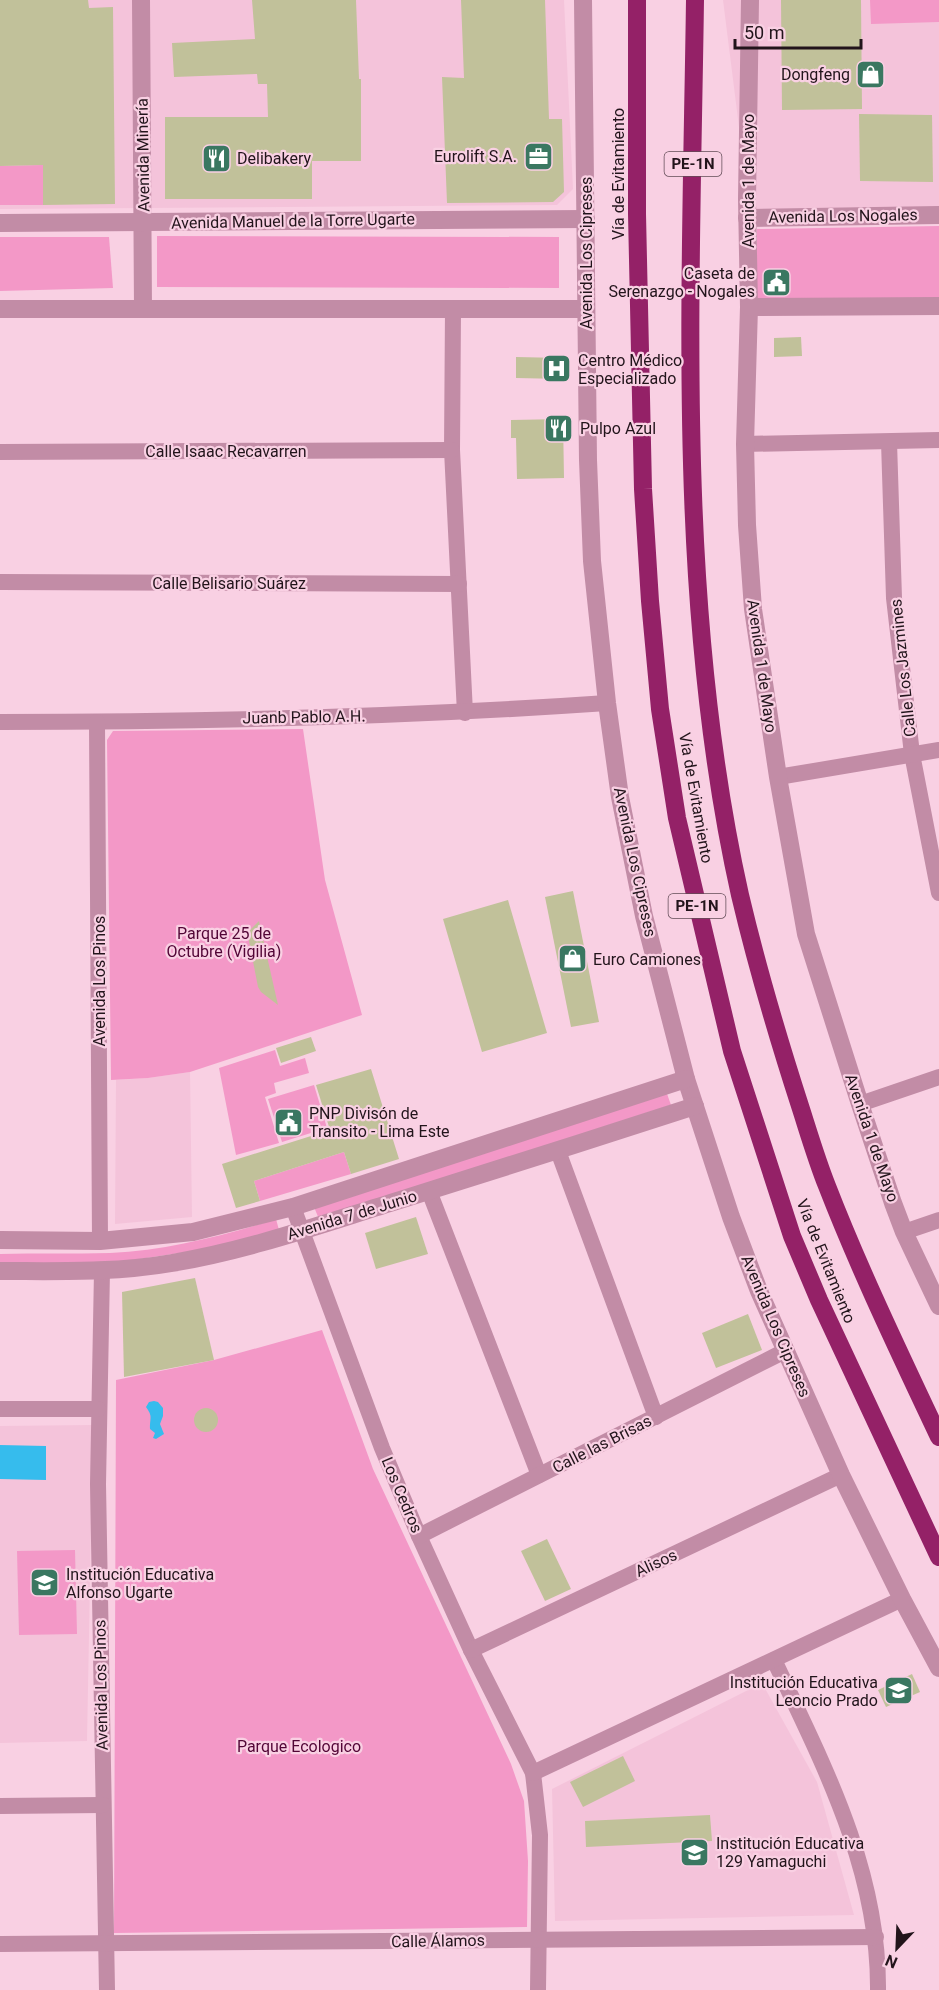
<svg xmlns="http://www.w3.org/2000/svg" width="939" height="1990" font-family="Roboto,sans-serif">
<rect width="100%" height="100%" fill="#f9d0e3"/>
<g fill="#f4c3da">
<path d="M0 0H564L573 189 557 205 0 209Z"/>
<path d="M723 0H939V212L750 215Z"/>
<path d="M190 1072 192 1217 115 1224 116 1080 148 1078Z"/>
<path d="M93 1425 87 1741 0 1743V1426Z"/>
<path d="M762 1683 817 1782 854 1915 555 1921 552 1789Z"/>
</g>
<g fill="#f398c7">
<path d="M870 0H939V22L871 24Z"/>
<path d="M43 165V205H0V166Z"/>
<path d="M939 226V301H756L757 229Z"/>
<path d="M157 236 559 237V288L157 287Z"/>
<path d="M0 237H109L113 288 0 291Z"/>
<path d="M303 729 325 880 362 1015 190 1072 148 1078 111 1080 107 740 113 731Z"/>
<path d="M275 1050 280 1066 305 1058 309 1073 274 1083 276 1093 265 1097 279 1143 236 1155 219 1068Z"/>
<path d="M314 1085 327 1128 282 1142 268 1099Z"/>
<path d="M666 1091 671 1105 319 1219 314 1207Z"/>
<path d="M344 1152 351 1174 260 1201 254 1181Z"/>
<path d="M276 1219 279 1230 206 1249 113 1263 0 1265V1254C37 1253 74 1254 110 1253 167 1250 222 1236 276 1219Z"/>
<path d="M322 1330 373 1469 511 1764 524 1801 528 1861 527 1927 114 1933 116 1380 214 1360Z"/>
<path d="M75 1550 77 1634 19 1635 17 1551Z"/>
</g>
<g fill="#36bced">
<path d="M154 1401 158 1402 163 1408V1416L160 1424 164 1434 156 1439 153 1438 155 1433 150 1429C150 1416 153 1417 146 1407L149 1402Z"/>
<path d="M0 1445 46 1446V1480L0 1479Z"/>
</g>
<g fill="#c1c19a">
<path d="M0 0H88L89 8 113 7 115 204 43 205V165L0 166Z"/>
<path d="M252 0H356L359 79H361V161H312V199H165V117H268L267 84H258L257 74 174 77 172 43 255 39Z"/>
<path d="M461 0H545L549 119H562L564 192 553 202 447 203 442 77 464 78Z"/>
<path d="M781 0H861L862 109 782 110Z"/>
<path d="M859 114 932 115 933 182 860 181Z"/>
<path d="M769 272 783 276V287L772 293Z"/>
<path d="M801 337 802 356 774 357V338Z"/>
<path d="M516 357 562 358V379L516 378Z"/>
<path d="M563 419 564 478 517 479 516 438H511V420Z"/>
<path d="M573 891 599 1022 571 1027 545 897Z"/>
<path d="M508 900 547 1033 482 1052 443 919Z"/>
<path d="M259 921 278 1005 261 992 258 987 248 936 249 931Z"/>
<path d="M311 1037 316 1051 281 1063 276 1048Z"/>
<path d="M371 1069 399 1159 351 1174 344 1152 254 1181 260 1201 236 1208 222 1164 330 1130 316 1085Z"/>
<path d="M416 1217 428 1254 376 1269 365 1233Z"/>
<path d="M195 1278 214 1360 124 1377 122 1292Z"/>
<path d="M748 1314 762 1350 716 1368 702 1333Z"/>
<circle cx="206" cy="1420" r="12"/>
<path d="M547 1539 571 1589 545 1601 521 1551Z"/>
<path d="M912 1674 920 1692 886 1707 878 1690Z"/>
<path d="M623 1756 635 1781 583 1807 570 1782Z"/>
<path d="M710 1815 712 1841 586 1847 585 1821Z"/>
</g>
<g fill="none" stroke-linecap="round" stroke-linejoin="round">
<g stroke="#c28ca6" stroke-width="16">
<path d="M453 310 452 450 465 713"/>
<path d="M889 442 894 598 912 754 939 893"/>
<path d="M745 444 939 440"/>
<path d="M0 452 452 450"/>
<path d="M0 582 459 584"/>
<path d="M0 722C202 722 405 717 607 703"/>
<path d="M97 722 100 1241"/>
<path d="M778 777 939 750"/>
<path d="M860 1104 939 1077"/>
<path d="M558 1151 656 1417"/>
<path d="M429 1191 539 1475"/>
<path d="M293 1207 382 1448 419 1536 471 1650 533 1773 540 1835 538 1990"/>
<path d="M904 1232 939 1220"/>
<path d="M102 1271 98 1484 107 1990"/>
<path d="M0 1409H98"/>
<path d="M419 1536 785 1351"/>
<path d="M471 1650 841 1475"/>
<path d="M774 1660C824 1766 879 1870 878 1990"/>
<path d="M533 1773 902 1599"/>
<path d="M0 1806 103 1805"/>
<path d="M0 1944 876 1937"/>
</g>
<g stroke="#c28ca6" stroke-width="18">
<path d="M141 0 143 309"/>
<path d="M583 0 588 460 592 561 607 703 620 797 644 916 686 1079 731 1217 759 1291 841 1475 902 1599 939 1668"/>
<path d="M750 0 747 199 749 307 745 444 747 525 753 609 778 777 806 934 860 1104 893 1203 904 1232 939 1306"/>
<path d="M747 218 939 215"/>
<path d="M0 223 586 219"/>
<path d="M749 307 939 306"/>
<path d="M0 309H586"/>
<path d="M0 1240 100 1241 193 1232 293 1207 686 1079"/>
<path d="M0 1271C58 1271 115 1273 172 1263 250 1250 325 1223 400 1200 498 1169 597 1138 695 1106"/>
</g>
<g stroke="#942167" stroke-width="18">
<path d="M637 0V214L643 489 650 601 660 709 677 818 732 1051 792 1236 819 1300 939 1557"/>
<path d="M695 0C691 295 675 605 740 895 757 967 778 1038 801 1109 809 1134 817 1161 827 1186 860 1271 900 1354 939 1437"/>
</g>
</g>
<defs>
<symbol id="shop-square" viewBox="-11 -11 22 22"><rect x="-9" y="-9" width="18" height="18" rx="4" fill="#3a7761" stroke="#f9d0e3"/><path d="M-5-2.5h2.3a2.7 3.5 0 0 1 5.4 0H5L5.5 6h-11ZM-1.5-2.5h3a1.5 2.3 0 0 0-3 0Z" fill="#fff"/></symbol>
<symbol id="office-square" viewBox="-11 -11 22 22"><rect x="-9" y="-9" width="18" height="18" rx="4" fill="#3a7761" stroke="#f9d0e3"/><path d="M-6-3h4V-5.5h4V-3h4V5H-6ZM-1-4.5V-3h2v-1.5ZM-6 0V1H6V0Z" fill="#fff"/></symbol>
<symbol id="restaurant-square" viewBox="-11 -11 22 22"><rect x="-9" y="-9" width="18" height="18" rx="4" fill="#3a7761" stroke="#f9d0e3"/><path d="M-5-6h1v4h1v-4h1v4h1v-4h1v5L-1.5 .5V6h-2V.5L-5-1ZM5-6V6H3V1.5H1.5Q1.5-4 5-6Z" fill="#fff"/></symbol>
<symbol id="civic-square" viewBox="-11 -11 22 22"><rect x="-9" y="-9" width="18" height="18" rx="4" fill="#3a7761" stroke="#f9d0e3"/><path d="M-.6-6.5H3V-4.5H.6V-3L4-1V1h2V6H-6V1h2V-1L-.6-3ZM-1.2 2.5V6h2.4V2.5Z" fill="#fff"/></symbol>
<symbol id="hospital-square" viewBox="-11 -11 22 22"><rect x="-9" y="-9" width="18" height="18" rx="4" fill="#3a7761" stroke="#f9d0e3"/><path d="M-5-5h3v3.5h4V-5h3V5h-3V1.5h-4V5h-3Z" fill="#fff"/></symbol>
<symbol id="school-square" viewBox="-11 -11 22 22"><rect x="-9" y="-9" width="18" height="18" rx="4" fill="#3a7761" stroke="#f9d0e3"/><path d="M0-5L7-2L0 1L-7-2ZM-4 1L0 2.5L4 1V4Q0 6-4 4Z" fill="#fff"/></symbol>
</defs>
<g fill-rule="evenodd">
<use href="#shop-square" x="854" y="58" width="33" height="33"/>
<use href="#office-square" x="522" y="140" width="33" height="33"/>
<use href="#restaurant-square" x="200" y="142" width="33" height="33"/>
<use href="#civic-square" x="760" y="266" width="33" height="33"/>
<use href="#hospital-square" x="540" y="352" width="33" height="33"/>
<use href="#restaurant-square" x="542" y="412" width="33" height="33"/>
<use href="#shop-square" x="556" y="942" width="33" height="33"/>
<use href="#civic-square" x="272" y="1106" width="33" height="33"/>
<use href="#school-square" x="28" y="1566" width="33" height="33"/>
<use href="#school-square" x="882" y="1674" width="33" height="33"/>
<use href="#school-square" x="678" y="1836" width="33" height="33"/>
</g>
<g text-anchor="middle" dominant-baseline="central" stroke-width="4.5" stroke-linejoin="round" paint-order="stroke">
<g fill="#f9d0e3" stroke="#624c57" stroke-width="1.5">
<rect x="664.5" y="152" width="57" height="24" rx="4.5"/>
<rect x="668.5" y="894" width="57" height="24" rx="4.5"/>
</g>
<g font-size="15" font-weight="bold" fill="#22141b">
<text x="693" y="164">PE-1N</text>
<text x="697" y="906">PE-1N</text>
</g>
<g font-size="16" fill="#22141b" stroke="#f9d0e3" text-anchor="start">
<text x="850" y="74" text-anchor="end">Dongfeng</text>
<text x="517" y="156" text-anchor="end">Eurolift S.A.</text>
<text x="237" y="158">Delibakery</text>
<text x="755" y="273" text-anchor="end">Caseta de<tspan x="755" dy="18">Serenazgo - Nogales</tspan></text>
<text x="578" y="360">Centro Médico<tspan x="578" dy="18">Especializado</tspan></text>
<text x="580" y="428">Pulpo Azul</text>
<text x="593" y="959">Euro Camiones</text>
<text x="309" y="1113">PNP Divisón de<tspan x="309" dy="18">Transito - Lima Este</tspan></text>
<text x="66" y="1574">Institución Educativa<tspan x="66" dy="18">Alfonso Ugarte</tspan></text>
<text x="878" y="1682" text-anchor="end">Institución Educativa<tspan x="878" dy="18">Leoncio Prado</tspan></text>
<text x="716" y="1843">Institución Educativa<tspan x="716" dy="18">129 Yamaguchi</tspan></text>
</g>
<g font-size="16" fill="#22141b" stroke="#f9d0e3">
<text transform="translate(143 155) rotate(-91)">Avenida Minería</text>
<text transform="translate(618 174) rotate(-90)">Vía de Evitamiento</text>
<text transform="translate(748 181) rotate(-90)">Avenida 1 de Mayo</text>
<text transform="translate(843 216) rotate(-1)">Avenida Los Nogales</text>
<text transform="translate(293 221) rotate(-1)">Avenida Manuel de la Torre Ugarte</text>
<text transform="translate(586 253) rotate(-90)">Avenida Los Cipreses</text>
<text x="226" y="451">Calle Isaac Recavarren</text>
<text x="229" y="583">Calle Belisario Suárez</text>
<text transform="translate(762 666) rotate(82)">Avenida 1 de Mayo</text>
<text transform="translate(903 668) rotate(-96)">Calle Los Jazmines</text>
<text transform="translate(304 717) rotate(-1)">Juanb Pablo A.H.</text>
<text transform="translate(696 798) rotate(80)">Vía de Evitamiento</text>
<text transform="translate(635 862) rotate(78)">Avenida Los Cipreses</text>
<text transform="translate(99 981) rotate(-90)">Avenida Los Pinos</text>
<text transform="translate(872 1138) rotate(71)">Avenida 1 de Mayo</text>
<text transform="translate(352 1215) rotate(-17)">Avenida 7 de Junio</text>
<text transform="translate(826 1261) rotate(68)">Vía de Evitamiento</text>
<text transform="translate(776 1326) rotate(67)">Avenida Los Cipreses</text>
<text transform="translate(602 1444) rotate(-27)">Calle las Brisas</text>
<text transform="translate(402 1495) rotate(67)">Los Cedros</text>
<text transform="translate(656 1563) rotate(-25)">Alisos</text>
<text transform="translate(101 1685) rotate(-91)">Avenida Los Pinos</text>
<text transform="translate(438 1941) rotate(-1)">Calle Álamos</text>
</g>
<g font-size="16" fill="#520536" stroke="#f9d0e3">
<text x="224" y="933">Parque 25 de<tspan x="224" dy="18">Octubre (Vigilia)</tspan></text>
<text x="299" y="1746">Parque Ecologico</text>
</g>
</g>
<g transform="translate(897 1948) rotate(203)" stroke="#f9d0e3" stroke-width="4.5" paint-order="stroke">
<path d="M0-4.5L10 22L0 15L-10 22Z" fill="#22141b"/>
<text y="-9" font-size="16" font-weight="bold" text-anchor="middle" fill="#22141b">N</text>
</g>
<path d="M735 39v9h126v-9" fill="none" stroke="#22141b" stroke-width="3"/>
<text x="744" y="39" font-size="18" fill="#22141b" stroke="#f9d0e3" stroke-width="4.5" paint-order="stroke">50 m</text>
</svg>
